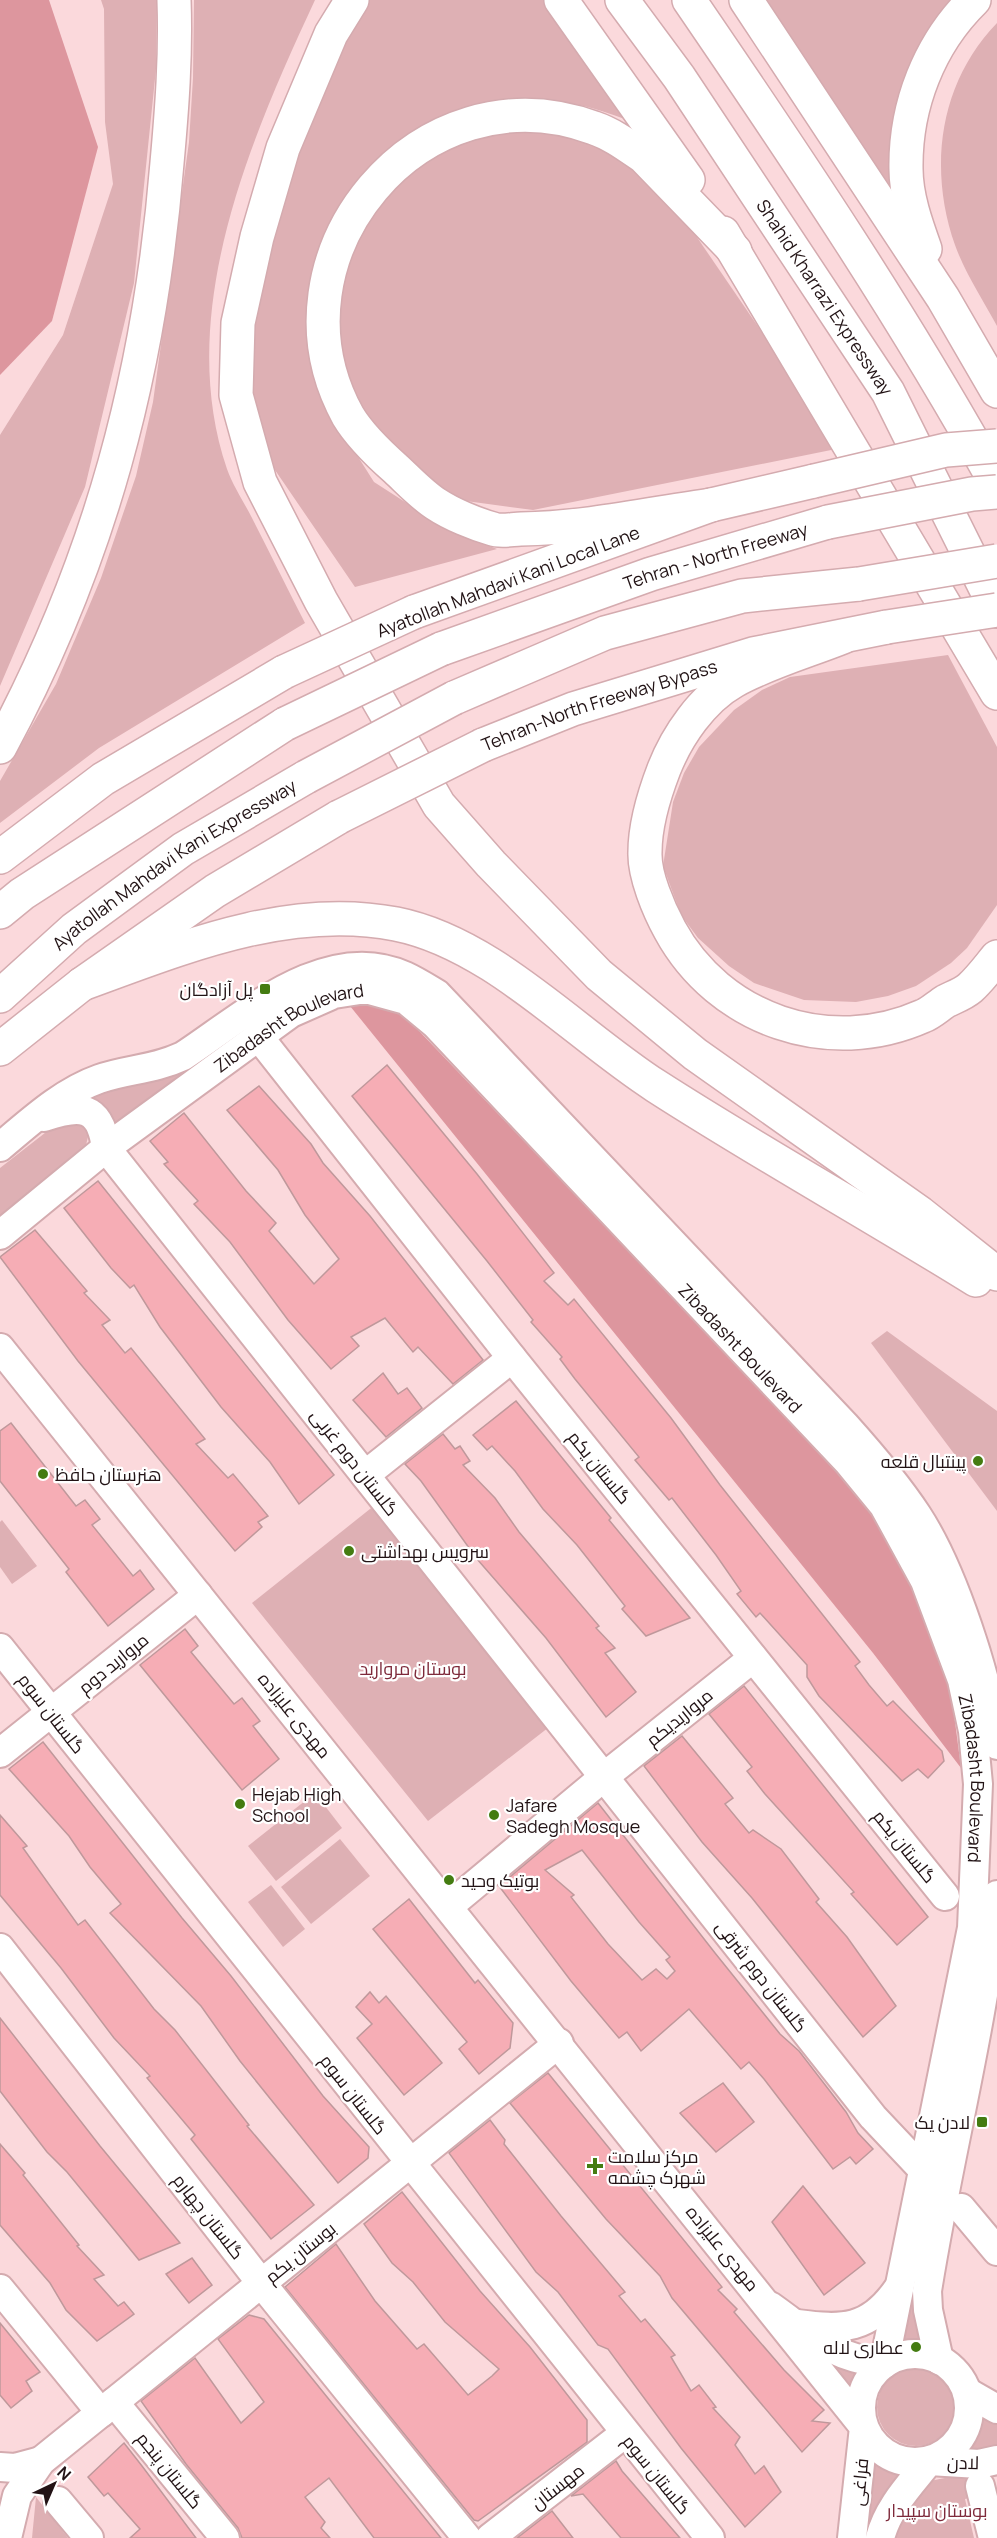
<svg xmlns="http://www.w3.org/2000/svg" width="997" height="2538" font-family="Manrope,Cairo,sans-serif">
<rect width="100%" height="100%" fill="#fbd9dc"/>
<g fill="#deb0b4">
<path d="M101 0H157L156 69 134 283 85 487 0 686V435L63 335 113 184 105 122 104 9Z"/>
<path d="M194 0H315C250 140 174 314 227 469 233 486 244 502 252 518 270 553 287 588 305 623L99 748 0 823V781L56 684 101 578 136 476 153 402 189 142 193 78Z"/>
<path d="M361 0H551L643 126C587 104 548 92 488 105L325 246 306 319 315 371 343 433 374 482 447 529 497 549 355 587 262 451 251 399 250 363 257 281 292 151Z"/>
<path d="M758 0H955L934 24 905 224Z"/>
<path d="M997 23V326C983 300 965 273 955 245 928 168 939 83 997 23Z"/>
<path d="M551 124 623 153 677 208 841 448 533 510 466 501 429 485 391 456 344 386 332 314 345 251 398 174 459 137Z"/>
<path d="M948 655 997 747V905L967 948 951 963 916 986 888 996 856 1002 804 1000 754 983 729 966 698 938 681 915 663 866 673 802 684 773 699 747 734 710 762 690 790 677Z"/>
<path d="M209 1059 111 1137 83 1099Z"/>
<path d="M83 1120 89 1133 86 1145 0 1217V1168L59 1122Z"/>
<path d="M887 1331 997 1411V1511L871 1343Z"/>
<path d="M385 1497 562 1717 428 1821 252 1603Z"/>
<path d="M2 1520 37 1566 12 1584 0 1567V1522Z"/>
<path d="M315 1793 342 1828 276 1881 248 1846Z"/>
<path d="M340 1839 370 1876 311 1924 281 1887Z"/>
<path d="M271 1885 305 1929 283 1947 248 1902Z"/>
<path d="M917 2264 912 2297 922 2343 896 2347Z"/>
<path d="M813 2354 860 2371 851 2400Z"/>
<circle cx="916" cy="2407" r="39"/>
<path d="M978 2407 997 2417V2449L959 2453 976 2428Z"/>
<path d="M872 2451 888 2464 908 2471 869 2531 865 2519Z"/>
<path d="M974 2472 979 2496 965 2499 974 2538H889L893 2525 930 2481Z"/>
<path d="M36 2497 68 2538H32Z"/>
</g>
<g fill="#dd969e">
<path d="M0 0H49L98 147 52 321 0 375Z"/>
<path d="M363 1003 401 1012 545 1163 832 1453 907 1558 950 1683 961 1768 873 1653 350 1006Z"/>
</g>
<g fill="#f6adb5" stroke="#bf989b" stroke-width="1.5" fill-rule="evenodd">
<path d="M387 1065 477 1174 554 1273 544 1281 568 1305 574 1299 671 1418 720 1485 860 1662 855 1666 869 1685 887 1706 893 1701 942 1751 944 1761 928 1778 918 1769 902 1781 819 1696 807 1677V1665L760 1613 756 1617 737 1594 741 1591 716 1555 672 1498 669 1500 635 1460 639 1457 575 1379 560 1359 562 1357 531 1322 533 1320 487 1261 352 1096Z"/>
<path d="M259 1086 311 1144 323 1163 370 1216 483 1360 453 1384 418 1347 413 1352 385 1318 351 1337 359 1346 331 1369 288 1320 230 1242 194 1204 198 1201 164 1164 168 1162 150 1141 184 1113 246 1191 276 1223 269 1231 314 1284 339 1259 305 1215 278 1170 227 1110Z"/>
<path d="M98 1181 334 1475 299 1504 270 1462 221 1407 160 1327 134 1285 130 1288 111 1268 64 1208Z"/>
<path d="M35 1230 87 1291 84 1293 110 1320 102 1325 125 1353 131 1348 205 1439 196 1444 228 1478 233 1474 268 1516 258 1522 262 1527 235 1551 78 1361 0 1257Z"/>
<path d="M383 1373 398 1394 407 1388 422 1408 386 1437 353 1400Z"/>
<path d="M516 1401 611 1518 609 1520 690 1618 646 1636 622 1609 625 1606 577 1545 543 1509 515 1471 492 1446 487 1450 473 1435Z"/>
<path d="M11 1423 76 1506 85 1500 100 1519 92 1525 133 1576 140 1570 154 1589 108 1626 66 1572 69 1569 0 1481V1431Z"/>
<path d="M443 1434 455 1449 460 1446 470 1461 463 1465 495 1498 519 1532 599 1626 596 1628 615 1648 605 1653 636 1692 606 1717 546 1638 477 1559 421 1481 405 1464Z"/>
<path d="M185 1629 198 1646 191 1652 234 1704 242 1698 260 1721 253 1726 279 1759 242 1790 140 1665Z"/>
<path d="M744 1686 928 1917 897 1945 851 1894 854 1892 765 1794 747 1771 752 1767 709 1714Z"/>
<path d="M682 1736 733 1798 725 1804 749 1833 753 1830 781 1849 819 1899 816 1902 847 1937 896 2006 863 2037 752 1898 702 1842 644 1766Z"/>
<path d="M43 1742 182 1918 231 1976 323 2096 369 2147 368 2158 338 2183 240 2061 201 2006 110 1913 121 1904 90 1867 69 1836 9 1769Z"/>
<path d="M598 1803 715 1953 780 2034 799 2051 846 2112 858 2133 873 2149 856 2164 850 2157 833 2169 764 2079 749 2062 741 2069 689 2009 641 2051 627 2032 619 2038 571 1981 499 1886ZM582 1850 639 1922 670 1957 666 1960 675 1971 667 1979 656 1969 642 1980 608 1944 571 1897 574 1895 545 1870Z"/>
<path d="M0 1815 27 1846 23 1848 78 1925 85 1920 154 2009 175 2030 249 2125 247 2126 314 2205 271 2239 191 2139 195 2135 147 2078 150 2076 114 2038 61 1968 0 1895Z"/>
<path d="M409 1899 475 1983 478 1980 513 2023 510 2048 479 2074 459 2049 467 2042 373 1929Z"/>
<path d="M370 1992 379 2003 386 1996 442 2063 404 2095 357 2038 372 2024 356 2007Z"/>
<path d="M0 2018 100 2146 180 2243 139 2260 67 2172 47 2152 0 2091Z"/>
<path d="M548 2073 722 2287 718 2290 737 2309 734 2312 784 2370 824 2410 812 2421 830 2423 802 2452 672 2298 660 2276 606 2219 510 2103Z"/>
<path d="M723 2083 754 2122 716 2152 680 2113Z"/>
<path d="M490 2120 505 2140 504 2144 561 2216 625 2292 619 2296 641 2322 645 2319 675 2355 671 2357 691 2391 699 2385 716 2407 713 2408 740 2437 735 2445 755 2474 764 2466 781 2492 745 2527 681 2448 608 2349 598 2345 558 2292 536 2272 449 2153Z"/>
<path d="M0 2144 25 2173 23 2175 79 2245 77 2246 104 2275 94 2279 118 2306 124 2302 134 2314 97 2341 66 2310 50 2283 0 2225Z"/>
<path d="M803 2186 865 2263 824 2295 772 2222Z"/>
<path d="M402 2192 480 2291 530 2347 587 2420V2442L478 2521 474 2520 285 2287 336 2244 375 2301 417 2349 424 2344 468 2395 492 2376 499 2369 445 2322 413 2282 392 2263 364 2224Z"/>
<path d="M192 2258 212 2285 189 2303 166 2274Z"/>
<path d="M249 2315 264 2319 441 2538H374L329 2478 305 2497 325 2522 321 2528 330 2538H242L238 2528 186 2464 141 2401 195 2358 241 2423 264 2402 218 2339Z"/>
<path d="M0 2323 40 2372 26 2381 32 2391 11 2408 0 2395Z"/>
<path d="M124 2443 142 2466 196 2538H130L140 2529 108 2493 104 2496 88 2477Z"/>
<path d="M616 2461 622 2471 680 2538H621L583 2494 571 2496Z"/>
<path d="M552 2511 573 2538H517Z"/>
</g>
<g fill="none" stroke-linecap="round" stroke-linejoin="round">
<defs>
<g id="minor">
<path d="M258 1036 512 1358 945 1896"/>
<path d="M44 1117C80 1105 100 1104 106 1148L873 2117 924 2171"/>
<path d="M0 1147C30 1122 62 1092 99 1079 127 1069 153 1070 183 1056 244 1016 327 940 405 976 416 981 427 988 437 994L845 1425C871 1454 896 1483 917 1515 953 1570 989 1680 997 1745"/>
<path id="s1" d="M0 1235 106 1148 291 1013 334 994 366 989 406 1000 435 1024 848 1462 884 1506 925 1581 962 1680 973 1731 978 1784 972 1928 884 2364C828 2356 814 2337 770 2306"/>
<path d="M0 1348 864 2427 852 2538"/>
<path d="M365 1475 512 1358"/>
<path d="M0 1648 710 2538"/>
<path d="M0 1753 198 1595"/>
<path d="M449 1906 605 1776 753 1658"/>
<path d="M0 1948 262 2284 467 2538"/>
<path d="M961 2208 997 2251"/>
<path d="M0 2289 101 2413"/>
<path d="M797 2324C843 2330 869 2330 897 2290"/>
<circle cx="915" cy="2408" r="54"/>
<path d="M939 2360 928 2310 927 2291C948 2158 983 2028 997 1895"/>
<path d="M967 2392 997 2409"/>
<path d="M114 2402 225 2538"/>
<path d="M0 2467 15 2468 41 2461"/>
<path d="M980 2486 993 2538"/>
<path d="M58 2501 89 2538"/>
<path d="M7 2538 17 2496 41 2461 559 2043"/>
<path d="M490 2538 624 2434"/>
<path d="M880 2538C888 2507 910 2485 929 2461L979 2464 997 2460"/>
</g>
<g id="major">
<path d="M414 612 711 505 814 481"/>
<path id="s2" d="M483 745 573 709 753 654 887 627"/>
<path d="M0 857 103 779 284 672"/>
<path d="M0 1049 82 984 215 891 339 817"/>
</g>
<g id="highway">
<path d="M352 0 331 34 283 148 257 237 238 323 236 395 260 482 321 601 439 805 491 864 599 975 695 1054 920 1213 997 1274"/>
<path d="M561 0 688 180"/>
<path id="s3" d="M622 0 679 77 888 392 997 611"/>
<path d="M689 0C797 158 904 317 997 485"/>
<path d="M746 0 943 298 997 391"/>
<path d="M723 233 997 693"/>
<path d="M925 249C916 224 906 196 906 169 905 106 929 44 974 0"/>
<path d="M711 505C649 514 585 528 521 529 513 529 501 532 493 529 475 524 451 514 436 504 422 495 409 481 396 469 379 454 360 436 348 416 260 256 421 64 594 128 612 134 628 146 644 157L735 251"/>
<path d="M843 637C808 651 766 663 734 681 702 699 677 736 664 769 654 795 645 824 645 852 644 875 659 910 670 930 719 1020 829 1058 923 1016 931 1013 938 1006 946 1001 954 997 963 994 970 988 980 979 988 968 997 957"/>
<path id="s4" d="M441 649 651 574 828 522"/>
<path d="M454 698 605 633 742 596 859 584"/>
<path d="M0 747C100 561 150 373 167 163 172 108 176 55 174 0"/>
<path d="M0 912 22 894 285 724"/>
<path d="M82 984C181 948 288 903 396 924 492 943 575 1034 656 1086 760 1153 870 1214 976 1280"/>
<path id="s5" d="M0 996 74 929 183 849 306 777"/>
</g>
</defs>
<use href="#minor" stroke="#d4abaf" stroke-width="32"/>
<use href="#major" stroke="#d4abaf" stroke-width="36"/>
<use href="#highway" stroke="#d4abaf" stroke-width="36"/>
<use href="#minor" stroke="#fff" stroke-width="28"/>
<use href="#major" stroke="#fff" stroke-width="33"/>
<use href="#highway" stroke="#fff" stroke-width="33"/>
<defs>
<g id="major-bridge">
<path d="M814 481 946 450 997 446"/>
<path d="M887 627 997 610"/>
<path d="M284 672 414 612"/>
<path d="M339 817 483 745"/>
</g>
<g id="highway-bridge">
<path d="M828 522 972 494 997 492"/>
<path d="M859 584 997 561"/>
<path d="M285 724 441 649"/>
<path d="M306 777 454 698"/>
</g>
</defs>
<use href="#major-bridge" stroke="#d4abaf" stroke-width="36" stroke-linecap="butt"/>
<use href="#highway-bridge" stroke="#d4abaf" stroke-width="36" stroke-linecap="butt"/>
<use href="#major-bridge" stroke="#fff" stroke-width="33"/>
<use href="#highway-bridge" stroke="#fff" stroke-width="33"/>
</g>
<g fill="#447c11" stroke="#fff" stroke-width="2">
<rect x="259" y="983" width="12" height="12" rx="3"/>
<circle cx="978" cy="1461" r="6"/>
<circle cx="43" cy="1474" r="6"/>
<circle cx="349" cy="1551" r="6"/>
<circle cx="240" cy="1804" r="6"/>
<circle cx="494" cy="1815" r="6"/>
<circle cx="449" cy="1880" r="6"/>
<rect x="976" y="2116" width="12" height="12" rx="3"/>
<path d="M592 2157h6v6h6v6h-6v6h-6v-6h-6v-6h6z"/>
<circle cx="916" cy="2347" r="6"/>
</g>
<g text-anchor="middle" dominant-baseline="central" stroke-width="4.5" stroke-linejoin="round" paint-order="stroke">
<g font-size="18" fill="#221315" stroke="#fff">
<text stroke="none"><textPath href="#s3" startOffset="360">Shahid Kharrazi Expressway</textPath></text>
<text stroke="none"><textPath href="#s4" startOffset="290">Tehran - North Freeway</textPath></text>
<text transform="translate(508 581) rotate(-21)">Ayatollah Mahdavi Kani Local Lane</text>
<text stroke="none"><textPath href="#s2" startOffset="123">Tehran-North Freeway Bypass</textPath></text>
<text stroke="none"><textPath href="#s5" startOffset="219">Ayatollah Mahdavi Kani Expressway</textPath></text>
<text stroke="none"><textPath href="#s1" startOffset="358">Zibadasht Boulevard</textPath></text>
<text stroke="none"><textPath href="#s1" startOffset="970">Zibadasht Boulevard</textPath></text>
<text transform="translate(355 1462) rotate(52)">گلستان دوم غربی</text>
<text transform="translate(600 1467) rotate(51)">گلستان یکم</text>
<text transform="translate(113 1663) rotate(-39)">مروارید دوم</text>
<text transform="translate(52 1713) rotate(52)">گلستان سوم</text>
<text transform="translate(295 1715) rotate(51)">مهدی علیزاده</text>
<text transform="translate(679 1717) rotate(-39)">مرواریدیکم</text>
<text stroke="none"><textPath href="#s1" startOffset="1474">Zibadasht Boulevard</textPath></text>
<text transform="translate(905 1846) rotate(51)">گلستان یکم</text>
<text transform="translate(762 1976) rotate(52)">گلستان دوم شرقی</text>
<text transform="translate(354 2094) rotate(52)">گلستان سوم</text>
<text transform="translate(209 2216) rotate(52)">گلستان چهارم</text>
<text transform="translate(723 2248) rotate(51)">مهدی علیزاده</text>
<text transform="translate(300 2252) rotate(-39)">بوستان یکم</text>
<text transform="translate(963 2462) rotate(1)">لادن</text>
<text transform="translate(170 2470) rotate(51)">گلستان پنجم</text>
<text transform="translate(657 2474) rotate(51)">گلستان سوم</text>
<text transform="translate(859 2482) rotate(-84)">فراغی</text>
<text transform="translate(557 2486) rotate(-38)">مهستان</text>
</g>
<g font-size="18" fill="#221315" stroke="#fff" text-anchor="start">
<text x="253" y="989" text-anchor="end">پل آزادگان</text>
<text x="966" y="1461" text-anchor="end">پینتبال قلعه</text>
<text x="55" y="1474">هنرستان حافظ</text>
<text x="361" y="1551">سرویس بهداشتی</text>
<text x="252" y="1794">Hejab High<tspan x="252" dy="21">School</tspan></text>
<text x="506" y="1805">Jafare<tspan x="506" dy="21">Sadegh Mosque</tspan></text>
<text x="461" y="1880">بوتیک وحید</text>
<text x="970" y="2122" text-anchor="end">لادن یک</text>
<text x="608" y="2156">مرکز سلامت<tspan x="608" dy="21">شهرک چشمه</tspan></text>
<text x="904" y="2347" text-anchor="end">عطاری لاله</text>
</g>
<g font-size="18" fill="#7e2a3b" stroke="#fff">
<text x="413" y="1668">بوستان مروارید</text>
<text x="937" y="2510">بوستان سپیدار</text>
</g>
</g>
<g transform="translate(54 2484) rotate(44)" stroke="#ffffff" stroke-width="4.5" paint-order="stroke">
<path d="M0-4.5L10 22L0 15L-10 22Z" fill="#221315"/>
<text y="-9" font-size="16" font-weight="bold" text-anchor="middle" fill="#221315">N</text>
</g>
</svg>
